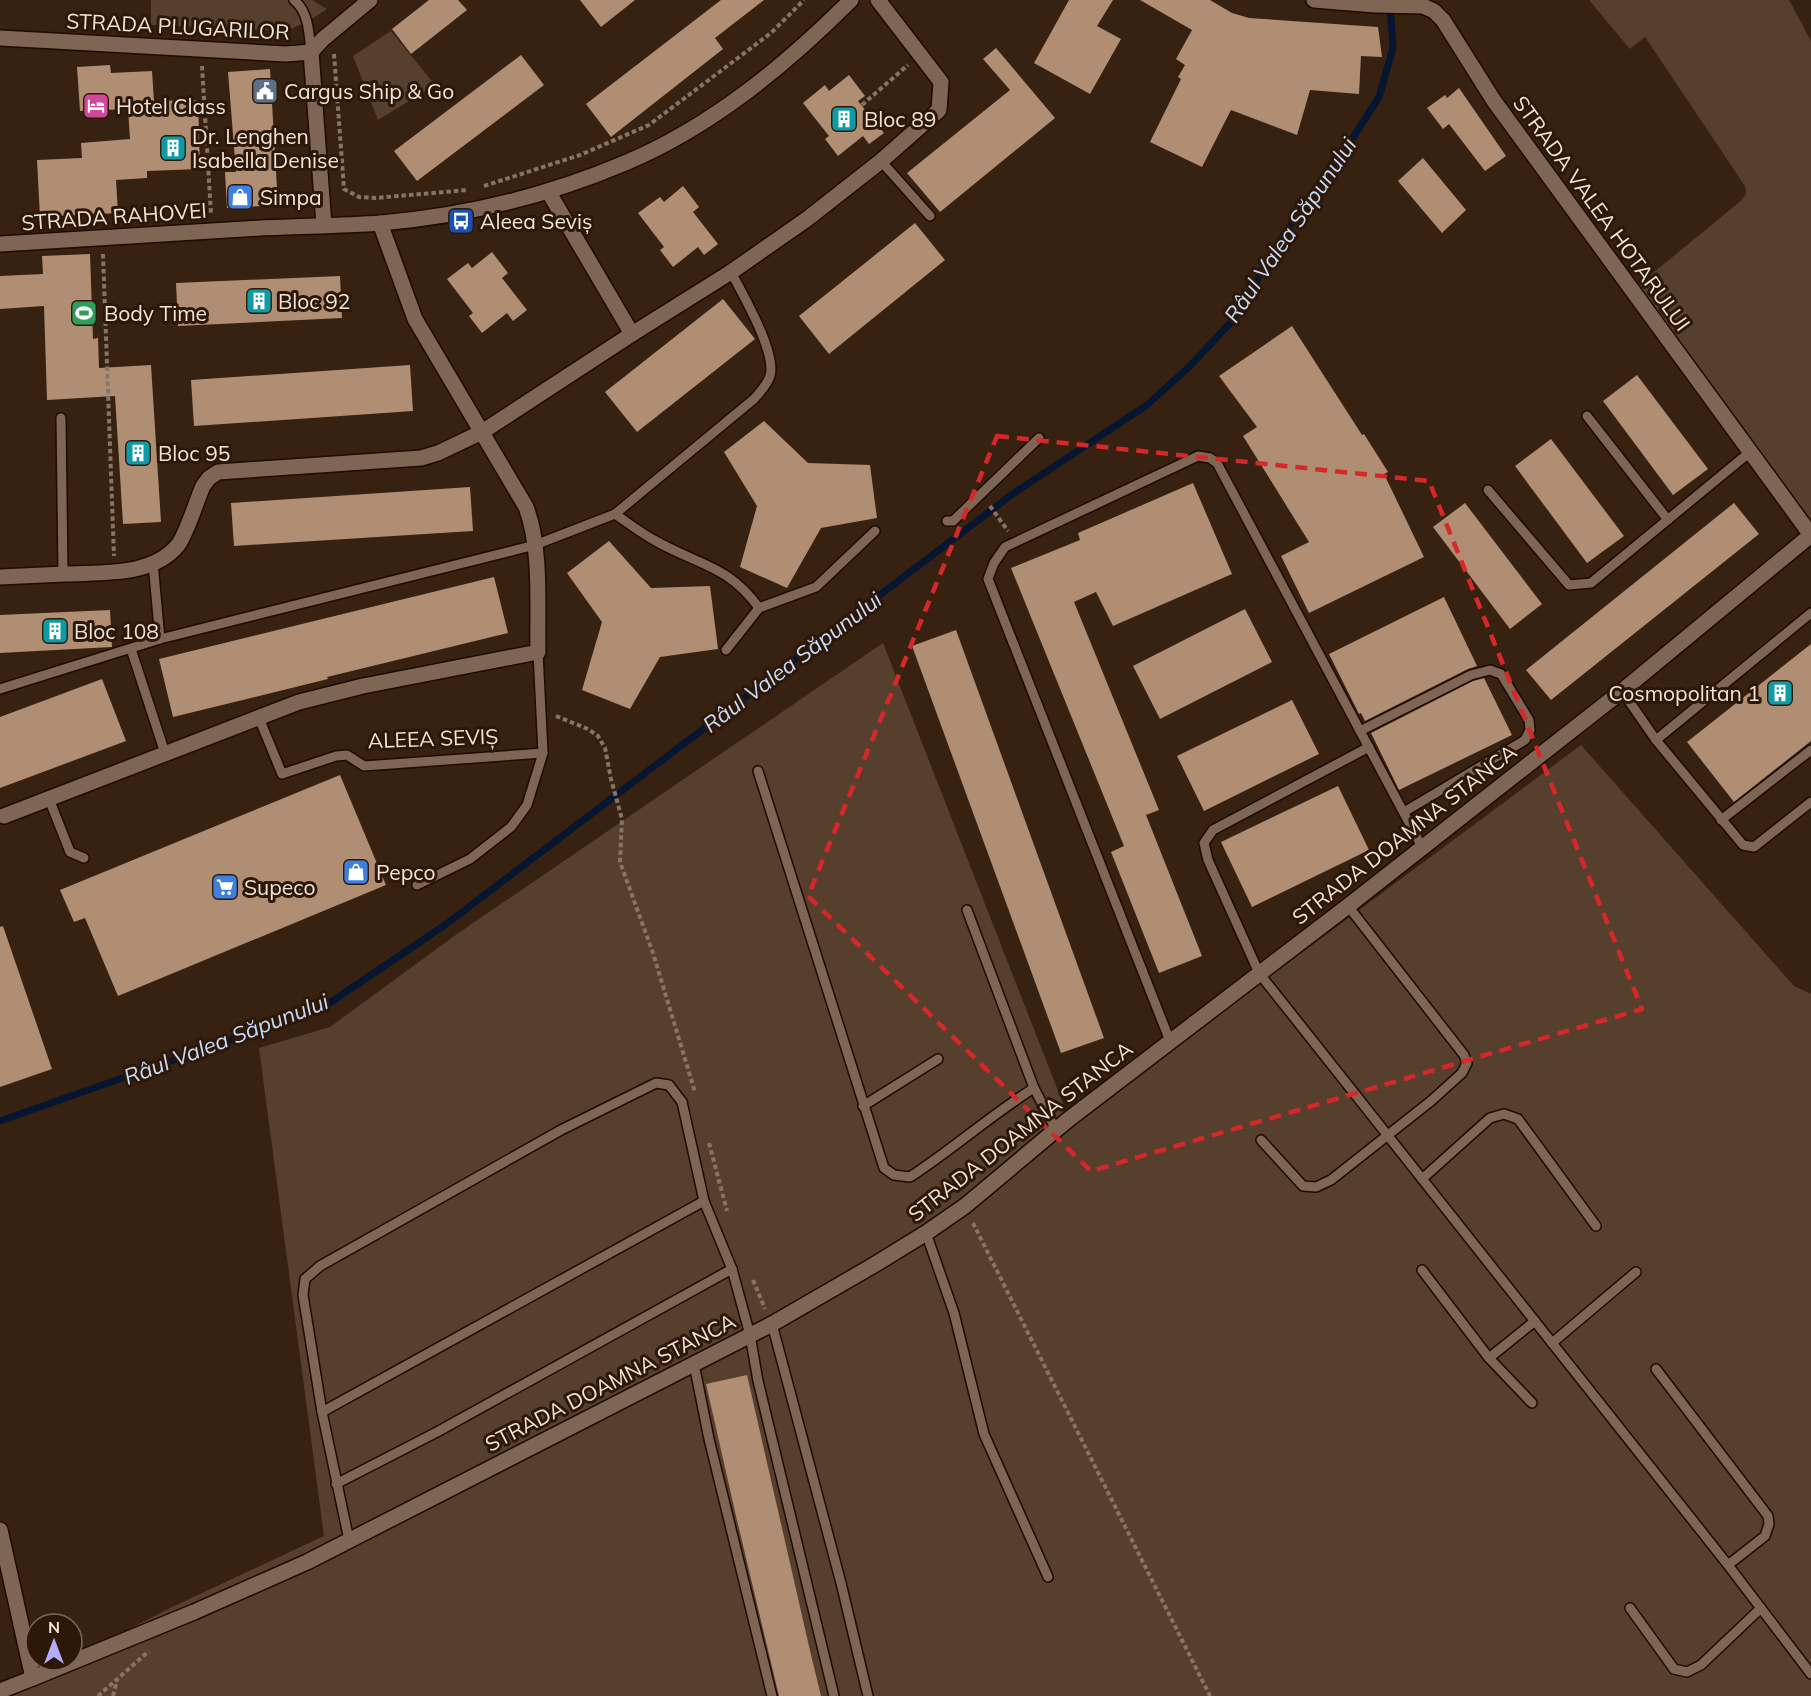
<svg xmlns="http://www.w3.org/2000/svg" width="1811" height="1696" font-family="Mulish,sans-serif">
<rect width="100%" height="100%" fill="#372111"/>
<g fill="#573f2e">
<path d="M151 0H312L327 9 307 22 286 31 151 25Z"/>
<path d="M1589 0H1789L1811 41V521L1637 286 1742 200 1746 194 1745 186 1645 37 1630 49Z"/>
<path d="M391 31 435 85 378 120 353 56Z"/>
<path d="M883 643 1069 1119 1148 1067 1581 745 1794 986 1811 994V1696H0L172 1607 324 1536 259 1048 330 1027 457 934Z"/>
</g>
<g fill="none" stroke-linecap="round" stroke-linejoin="round">
<path stroke="#071630" stroke-width="7" d="M0 1121 322 1008 445 925 1014 493 1147 405 1190 366 1234 319 1285 233 1340 158 1379 97 1393 48 1390 5"/>
</g>
<g fill="#af8e73">
<path d="M429 0H458L467 10 411 54 392 29Z"/>
<path d="M580 0H635L601 27Z"/>
<path d="M721 0H764L715 38 723 49 611 137 586 104Z"/>
<path d="M1069 0H1113L1097 26 1121 39 1090 94 1034 63Z"/>
<path d="M1140 0H1210L1232 13 1249 18 1378 27 1382 57 1361 56 1359 94 1310 90 1297 135 1231 110 1202 167 1150 142 1181 79 1178 77 1185 65 1176 59 1192 30Z"/>
<path d="M996 48 1055 118 940 212 907 173 1010 90 983 59Z"/>
<path d="M521 55 544 85 417 181 394 151Z"/>
<path d="M110 65 111 73 152 71 154 101 198 100 200 169 147 171V178L116 180 118 213 40 217 37 160 82 158 81 143 130 139 128 109 80 111 77 67Z"/>
<path d="M270 69 278 205 227 208 225 172H236L228 72Z"/>
<path d="M849 75 865 96 858 101 884 133 869 144 863 136 838 156 825 139 829 136 803 103 825 85 829 91Z"/>
<path d="M1459 88 1506 156 1485 171 1449 124 1443 129 1427 108 1445 95 1447 98Z"/>
<path d="M1423 158 1466 210 1442 233 1398 181Z"/>
<path d="M683 186 699 207 693 212 718 244 704 255 698 247 673 267 660 250 664 247 638 213 660 197 664 202Z"/>
<path d="M915 223 945 260 829 354 799 316Z"/>
<path d="M492 252 508 273 502 278 527 310 513 321 507 313 482 333 469 316 473 313 447 279 468 263 472 268Z"/>
<path d="M90 254 93 339 98 338 99 368 151 365 161 522 123 524 115 396 47 400 44 306 0 309V276L43 274 42 256Z"/>
<path d="M340 276 342 318 178 326 176 283Z"/>
<path d="M723 299 755 339 637 432 605 392Z"/>
<path d="M1292 326 1362 435 1364 434 1388 472 1384 474 1424 557 1309 613 1281 556 1309 542 1243 436 1257 427 1219 376Z"/>
<path d="M410 365 413 411 194 426 191 380Z"/>
<path d="M1637 375 1708 469 1673 495 1603 401Z"/>
<path d="M764 421 808 463 870 465 877 518 821 528 787 588 740 567 757 506 724 452Z"/>
<path d="M1551 439 1624 536 1587 563 1515 466Z"/>
<path d="M1193 483 1232 574 1113 626 1096 592 1074 602 1159 810 1146 815 1202 956 1159 973 1111 852 1124 846 1011 568 1080 540 1078 533Z"/>
<path d="M470 487 473 531 234 546 231 503Z"/>
<path d="M1465 503 1542 604 1510 629 1433 527Z"/>
<path d="M1734 503 1759 534 1551 700 1526 670Z"/>
<path d="M609 541 651 588 710 586 718 649 660 657 630 709 582 690 602 622 567 573Z"/>
<path d="M494 577 508 633 327 677 328 679 173 717 159 659Z"/>
<path d="M1444 597 1477 666 1468 669 1365 721 1361 713 1359 714 1329 654Z"/>
<path d="M1245 609 1272 662 1160 719 1133 666Z"/>
<path d="M110 610 112 647 0 653V615Z"/>
<path d="M956 630 1104 1038 1061 1053 912 646Z"/>
<path d="M1811 644V741L1734 802 1687 742Z"/>
<path d="M1484 678 1512 735 1399 790 1371 733 1473 681Z"/>
<path d="M102 679 126 741 0 788V717Z"/>
<path d="M1292 700 1319 754 1204 811 1177 756Z"/>
<path d="M340 775 386 885 118 996 85 918 74 922 60 890Z"/>
<path d="M1338 786 1369 850 1252 907 1221 842Z"/>
<path d="M3 926 52 1069 0 1087V927Z"/>
<path d="M747 1375 811 1655 821 1696H779L736 1516 706 1384Z"/>
</g>
<g fill="none" stroke-linecap="round" stroke-linejoin="round">
<defs>
<g id="service">
<path d="M294 0C309 12 309 34 311 52"/>
<path d="M881 161 930 216"/>
<path d="M1587 416 1668 520"/>
<path d="M61 418 63 574"/>
<path d="M1488 490 1569 585 1591 583 1750 452"/>
<path d="M615 514C628 523 641 533 654 540 695 564 729 565 759 608"/>
<path d="M947 521H953L1039 438"/>
<path d="M153 563 160 639"/>
<path d="M131 649 165 753"/>
<path d="M726 650 759 608 816 587 875 531"/>
<path d="M0 689 160 639 535 545 615 514 754 399C760 392 767 385 770 376 777 353 742 293 731 272"/>
<path d="M1622 691 1656 740 1743 845 1754 847 1811 802"/>
<path d="M259 718 282 774 336 756 347 755 364 766 543 753"/>
<path d="M1360 731 1471 675 1490 670 1501 674 1529 720 1530 730 1525 740 1404 812"/>
<path d="M1656 740 1811 613"/>
<path d="M1369 747 1213 830 1204 843 1208 860 1259 973 1728 1565 1811 1674"/>
<path d="M758 771 884 1168 894 1175 910 1177C953 1149 991 1115 1034 1088"/>
<path d="M49 799 70 852 84 858"/>
<path d="M1721 820 1811 750"/>
<path d="M417 885 470 859 511 827 527 805 543 753 538 652"/>
<path d="M967 910 1034 1088 1056 1130"/>
<path d="M1170 1041 988 579 994 563 1005 547 1198 456 1210 458 1217 463 1422 847"/>
<path d="M863 1106 938 1059"/>
<path d="M1261 1140 1303 1186 1316 1187 1331 1180 1431 1101 1462 1073 1467 1063 1464 1055 1348 906"/>
<path d="M1422 1179 1490 1118 1504 1114 1518 1119 1596 1226"/>
<path d="M926 1233 954 1313 984 1434 1048 1577"/>
<path d="M1422 1270 1489 1358 1532 1403"/>
<path d="M772 1324 841 1583 868 1696"/>
<path d="M1552 1343 1636 1272"/>
<path d="M1489 1358 1535 1321"/>
<path d="M694 1364 709 1439 772 1696"/>
<path d="M1656 1369 1768 1516 1769 1524 1765 1536 1728 1565"/>
<path d="M322 1412 704 1201"/>
<path d="M336 1484 437 1432 732 1269"/>
<path d="M349 1540 322 1412 303 1295 305 1279 320 1266 561 1130 656 1083 669 1085 682 1102 704 1201 732 1269 750 1335 758 1381 834 1696"/>
<path d="M1630 1608 1674 1669 1687 1672 1701 1665 1761 1608"/>
</g>
<g id="minor">
<path d="M1314 0 1375 5 1423 6 1434 11 1443 20 1494 101 1811 535"/>
<path d="M311 52 323 39 370 0"/>
<path d="M548 191 632 334"/>
<path d="M0 577C22 576 43 575 65 574 101 572 152 577 178 545 187 533 196 502 203 486L209 478 218 472 421 458 438 453 482 432 632 334 731 272 807 219 881 161 939 110 941 82 878 0"/>
<path d="M4 816 299 702 363 686 538 652C537 606 542 550 526 507L415 319 380 223"/>
<path d="M0 1530 33 1678 0 1691"/>
<path d="M33 1678 194 1612 307 1562 772 1324 874 1265 926 1233 965 1206 1069 1119 1348 906 1622 691 1811 535"/>
</g>
<g id="tertiary">
<path d="M0 38 286 54 311 52 324 225"/>
<path d="M0 244C87 238 174 233 261 228 301 226 341 226 381 223 465 216 547 196 625 163 711 127 786 65 851 0"/>
</g>
</defs>
<use href="#service" stroke="#1e0a00" stroke-width="12"/>
<use href="#minor" stroke="#1e0a00" stroke-width="18"/>
<use href="#tertiary" stroke="#1e0a00" stroke-width="18"/>
<g stroke="#877467" stroke-width="4" stroke-dasharray="4.5 3" stroke-linecap="butt">
<path d="M334 54 344 189 359 197 375 198 468 190"/>
<path d="M202 66 211 214"/>
<path d="M862 105 908 65"/>
<path d="M484 186 580 155 649 125 771 33 804 0"/>
<path d="M103 254 114 556"/>
<path d="M990 506 1008 531"/>
<path d="M556 716 588 729 598 736 605 748 611 779 622 819 620 862 653 953 695 1092"/>
<path d="M709 1143 727 1211"/>
<path d="M973 1223 1210 1696"/>
<path d="M753 1280 765 1309"/>
<path d="M98 1696 149 1651"/>
<path d="M113 1696 117 1680"/>
</g>
<use href="#service" stroke="#7f6553" stroke-width="9"/>
<use href="#minor" stroke="#7f6553" stroke-width="15"/>
<use href="#tertiary" stroke="#7f6553" stroke-width="15"/>
</g>
<path fill="none" stroke="#d62828" stroke-width="4.5" stroke-dasharray="12 8" stroke-linejoin="round" d="M997 436 1429 481 1642 1009 1091 1171 808 896Z"/>
<defs>
<symbol id="civic-square" viewBox="-11 -11 22 22"><rect x="-9" y="-9" width="18" height="18" rx="4" fill="#5c6f8a" stroke="#2d1808"/><path d="M-.6-6.5H3V-4.5H.6V-3L4-1V1h2V6H-6V1h2V-1L-.6-3ZM-1.2 2.5V6h2.4V2.5Z" fill="#fff"/></symbol>
<symbol id="hotel-square" viewBox="-11 -11 22 22"><rect x="-9" y="-9" width="18" height="18" rx="4" fill="#d1479c" stroke="#2d1808"/><path d="M-6-4.5h1.5V1H6V5H4.5V3h-9V5H-6ZM-4 0a1.8 1.8 0 1 1 3.6 0ZM.5 0V-2.5h3Q6-2.5 6 0Z" fill="#fff"/></symbol>
<symbol id="building-square" viewBox="-11 -11 22 22"><rect x="-9" y="-9" width="18" height="18" rx="4" fill="#0f9aa8" stroke="#2d1808"/><path d="M-4-6H4V6H1V3H-1V6H-4ZM-2.5-4.3h1.7v1.8h-1.7ZM.8-4.3h1.7v1.8H.8ZM-2.5-1h1.7V.8h-1.7ZM.8-1h1.7V.8H.8Z" fill="#fff"/></symbol>
<symbol id="shop-square" viewBox="-11 -11 22 22"><rect x="-9" y="-9" width="18" height="18" rx="4" fill="#3f7fe0" stroke="#2d1808"/><path d="M-5-2.5h2.3a2.7 3.5 0 0 1 5.4 0H5L5.5 6h-11ZM-1.5-2.5h3a1.5 2.3 0 0 0-3 0Z" fill="#fff"/></symbol>
<symbol id="bus-square" viewBox="-11 -11 22 22"><rect x="-9" y="-9" width="18" height="18" rx="4" fill="#1a4fb4" stroke="#2d1808"/><path d="M-5-6H5V4H4V6H2V4H-2V6H-4V4H-5ZM-3.5-4V0h7V-4ZM-3.5 1.2v1.5H-2V1.2ZM2 1.2v1.5H3.5V1.2Z" fill="#fff"/></symbol>
<symbol id="stadium-square" viewBox="-11 -11 22 22"><rect x="-9" y="-9" width="18" height="18" rx="4" fill="#2e9e5b" stroke="#2d1808"/><path d="M0-5a6.5 5 0 1 0 0 10a6.5 5 0 1 0 0-10ZM-3.5-1.8h7v3.6h-7Z" fill="#fff"/></symbol>
<symbol id="supermarket-square" viewBox="-11 -11 22 22"><rect x="-9" y="-9" width="18" height="18" rx="4" fill="#3f7fe0" stroke="#2d1808"/><path d="M-6-5.5h2.5l.6 2H6L4.5 2H-2.5L-4.4-4H-6ZM-1.5 3.2a1.3 1.3 0 1 0 .1 0ZM3 3.2a1.3 1.3 0 1 0 .1 0Z" fill="#fff"/></symbol>
</defs>
<g fill-rule="evenodd">
<use href="#civic-square" x="250" y="76" width="30" height="30"/>
<use href="#hotel-square" x="81" y="91" width="30" height="30"/>
<use href="#building-square" x="829" y="104" width="30" height="30"/>
<use href="#building-square" x="158" y="133" width="30" height="30"/>
<use href="#shop-square" x="225" y="182" width="30" height="30"/>
<use href="#bus-square" x="446" y="206" width="30" height="30"/>
<use href="#building-square" x="244" y="286" width="30" height="30"/>
<use href="#stadium-square" x="69" y="298" width="30" height="30"/>
<use href="#building-square" x="123" y="438" width="30" height="30"/>
<use href="#building-square" x="40" y="616" width="30" height="30"/>
<use href="#building-square" x="1765" y="678" width="30" height="30"/>
<use href="#shop-square" x="341" y="857" width="30" height="30"/>
<use href="#supermarket-square" x="210" y="872" width="30" height="30"/>
</g>
<g text-anchor="middle" dominant-baseline="central" stroke-width="6" stroke-linejoin="round" paint-order="stroke">
<g font-size="21" fill="#f2e3d9" stroke="#2d1808">
<text transform="translate(178 26) rotate(3)">STRADA PLUGARILOR</text>
<text transform="translate(1602 213) rotate(54)">STRADA VALEA HOTARULUI</text>
<text transform="translate(114 216) rotate(-4)">STRADA RAHOVEI</text>
<text transform="translate(433 738) rotate(-2)">ALEEA SEVIȘ</text>
<text transform="translate(1404 834) rotate(-38)">STRADA DOAMNA STANCA</text>
<text transform="translate(1020 1131) rotate(-38)">STRADA DOAMNA STANCA</text>
<text transform="translate(610 1382) rotate(-27)">STRADA DOAMNA STANCA</text>
</g>
<g font-size="21" fill="#f2e3d9" stroke="#2d1808" text-anchor="start">
<text x="284" y="91">Cargus Ship &amp; Go</text>
<text x="116" y="106">Hotel Class</text>
<text x="864" y="119">Bloc 89</text>
<text x="192" y="136">Dr. Lenghen<tspan x="192" dy="24">Isabella Denise</tspan></text>
<text x="260" y="197">Simpa</text>
<text x="480" y="221">Aleea Seviș</text>
<text x="278" y="301">Bloc 92</text>
<text x="104" y="313">Body Time</text>
<text x="158" y="453">Bloc 95</text>
<text x="74" y="631">Bloc 108</text>
<text x="1760" y="693" text-anchor="end">Cosmopolitan 1</text>
<text x="376" y="872">Pepco</text>
<text x="244" y="887">Supeco</text>
</g>
<g font-size="22" font-style="italic" fill="#c7dbfd" stroke="#2d1808">
<text transform="translate(1290 230) rotate(-56)">Râul Valea Săpunului</text>
<text transform="translate(792 662) rotate(-37)">Râul Valea Săpunului</text>
<text transform="translate(226 1039) rotate(-21)">Râul Valea Săpunului</text>
</g>
</g>
<g transform="translate(54 1642)"><circle r="28" fill="#2d1808" stroke="#7c695c" stroke-width="1.5"/>
<path d="M0-4.5L10 22L0 15L-10 22Z" fill="#b1adfa"/>
<text y="-9" font-size="16" font-weight="bold" text-anchor="middle" fill="#f2e3d9">N</text>
</g>
</svg>
